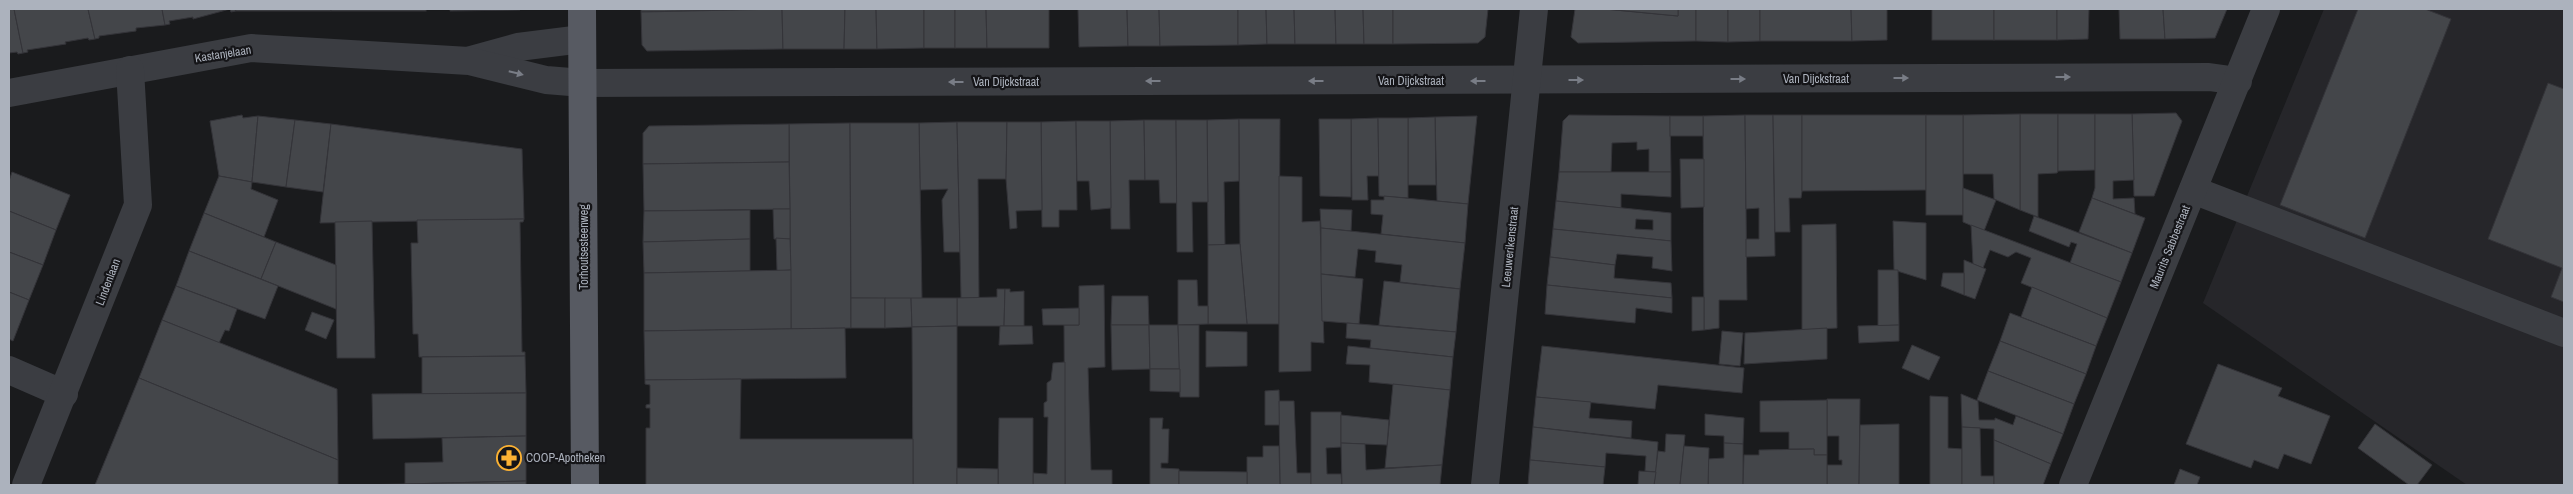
<svg xmlns="http://www.w3.org/2000/svg" width="2573" height="494" font-family="'Archivo Narrow',sans-serif">
<rect width="100%" height="100%" fill="#1a1b1d"/>
<path fill="#26262a" d="M2324 9H2564V485H2467L2203 303Z"/>
<g fill="#44464a" stroke="#343439" fill-rule="evenodd">
<path d="M9 9H14L23 53 18 54 17 52 9 53Z"/>
<path d="M14 9H88L95 39 89 40 88 38 65 42 66 44 27 50 28 52 23 53Z"/>
<path d="M88 9H162L165 25 136 28V31L99 36V38L95 39Z"/>
<path d="M162 9H235L236 11 231 12 230 9 193 19V17L169 21 170 24 165 25Z"/>
<path d="M235 9H331V11H236Z"/>
<rect x="331" y="9" width="95" height="2"/>
<path d="M450 9H520V10L450 11Z"/>
<path d="M641 9H782L641 12Z"/>
<path d="M782 9 783 49 647 51 642 45 641 12Z"/>
<path d="M782 9H845L844 49H783Z"/>
<path d="M845 9H876L877 49H844Z"/>
<path d="M876 9H924V48L877 49Z"/>
<rect x="924" y="9" width="31" height="39"/>
<path d="M955 9H986L987 48H955Z"/>
<path d="M986 9H1049V48H987Z"/>
<path d="M1078 9H1127L1128 46 1079 47Z"/>
<path d="M1127 9H1159L1160 46H1128Z"/>
<path d="M1159 9H1238V45L1160 46Z"/>
<path d="M1238 9H1266L1267 44 1238 45Z"/>
<path d="M1266 9H1294L1295 44H1267Z"/>
<path d="M1294 9H1335L1336 44H1295Z"/>
<path d="M1335 9H1363L1364 44H1336Z"/>
<path d="M1363 9H1393V44H1364Z"/>
<path d="M1393 9H1488L1485 37 1478 43 1393 44Z"/>
<path d="M1575 9H1605L1678 16V9H1696V41L1578 43 1571 37Z"/>
<path d="M1605 9H1678V16Z"/>
<path d="M1696 9H1728V42L1696 41Z"/>
<path d="M1728 9H1760V41L1728 42Z"/>
<path d="M1760 9H1851L1852 41H1760Z"/>
<path d="M1851 9H1887V40L1852 41Z"/>
<rect x="1932" y="9" width="62" height="31"/>
<rect x="1994" y="9" width="63" height="31"/>
<path d="M2057 9H2089L2088 39 2057 40Z"/>
<path d="M2119 9H2163L2165 39H2120Z"/>
<path d="M2163 9H2227L2215 38 2165 39Z"/>
<path d="M2358 9H2425L2451 19 2365 238 2280 205Z"/>
<path d="M2548 83 2564 89V302L2551 297 2562 268 2488 239Z"/>
<path d="M2176 113 2182 121 2154 196H2134L2132 114Z"/>
<path d="M2020 114H2058V171L2057 173 2038 174V217L2020 210Z"/>
<path d="M2020 114V210L1994 199 1993 174H1963V115Z"/>
<path d="M2058 114H2095V170L2058 171Z"/>
<path d="M2095 114H2132L2134 180 2113 181V199L2134 198 2135 214 2092 198 2095 188Z"/>
<path d="M242 115 243 118 258 116 252 182 219 176 210 121Z"/>
<path d="M1569 115 1670 116 1671 172H1649V149L1637 150V142L1612 143 1611 172H1559L1563 121Z"/>
<path d="M1745 115 1747 300H1719V328L1704 330 1703 116Z"/>
<path d="M1745 115H1773L1775 256 1746 257V239H1759V208L1746 209Z"/>
<path d="M1773 115H1802V191L1801 198H1789L1790 232H1775Z"/>
<path d="M1802 115H1926V190L1802 191Z"/>
<rect x="1926" y="115" width="37" height="100"/>
<path d="M258 116 295 120 286 187 252 182Z"/>
<path d="M1477 116 1468 204 1437 201 1435 117Z"/>
<rect x="1670" y="116" width="33" height="20"/>
<path d="M1435 117 1436 185H1408V118Z"/>
<path d="M1378 118 1379 176H1367L1368 200H1352L1351 119Z"/>
<path d="M1378 118H1408V198L1379 196Z"/>
<path d="M1239 119V181L1224 182 1225 245H1208L1207 120Z"/>
<path d="M1239 119H1280L1279 324H1247L1240 244Z"/>
<path d="M1319 119H1351V197L1320 196Z"/>
<path d="M295 120 331 124 323 192 286 187Z"/>
<path d="M1144 120 1145 180H1129L1130 229H1111L1110 121Z"/>
<path d="M1144 120H1176L1177 203H1160L1159 180H1145Z"/>
<path d="M1176 120H1207L1208 202H1192L1193 252H1177Z"/>
<path d="M1076 121 1077 210H1059V227H1042L1041 122Z"/>
<path d="M1076 121H1110L1111 208 1091 210 1089 181H1077Z"/>
<path d="M957 122 960 252H944L942 200 948 189 920 190 919 123Z"/>
<path d="M957 122H1007L1006 179H978L979 298H961Z"/>
<path d="M1007 122H1041L1042 210 1016 211 1017 228 1010 229 1006 179Z"/>
<path d="M850 123 851 328 791 329 789 124Z"/>
<path d="M850 123H919L922 299 851 298Z"/>
<path d="M331 124 522 149 524 219 320 223Z"/>
<path d="M789 124V162L643 164V133L649 126Z"/>
<path d="M1680 159H1704V207L1681 208Z"/>
<path d="M789 162 790 209 644 211 643 164Z"/>
<path d="M12 172 70 195 56 230 9 211V181Z"/>
<path d="M1559 172H1671V197L1621 194V208L1556 201Z"/>
<path d="M219 176 252 182 251 189 278 200 264 237 204 213Z"/>
<path d="M1279 176 1302 177V222L1320 221 1324 343 1311 342V371L1279 372Z"/>
<path d="M1963 188 1996 200 1984 231 1963 222Z"/>
<path d="M1384 196 1468 204 1465 243 1381 234 1383 215 1371 214V200H1384Z"/>
<path d="M2092 198 2145 218 2132 253 2079 232Z"/>
<path d="M1556 201 1671 213V241L1553 229ZM1636 219 1653 220V230L1635 229Z"/>
<path d="M773 209H790V239H774Z"/>
<path d="M1320 209 1352 210 1351 231 1321 228Z"/>
<path d="M750 210V239L643 242 644 211Z"/>
<path d="M9 211 56 230 43 265 9 252Z"/>
<path d="M204 213 276 242 261 279 189 251Z"/>
<path d="M2034 216 2132 253 2121 282 2070 263 2077 244 2071 242 2069 247 2029 231Z"/>
<path d="M524 219 523 222H520L522 352H525V356L419 357 418 334H413L411 243H418L417 220Z"/>
<path d="M372 221 375 358H337L335 222Z"/>
<path d="M1893 221 1926 223V280L1894 270Z"/>
<path d="M1836 224 1837 328 1802 330V225Z"/>
<path d="M1971 225 2121 282 2107 318 2021 283 2031 258 2016 252 2008 257 1990 250 1983 268 1973 264Z"/>
<path d="M1321 228 1465 243 1460 289 1400 282 1402 265 1375 262 1376 251 1358 249 1355 277 1321 274Z"/>
<path d="M1553 229 1671 241 1672 271 1652 268 1653 257 1617 254 1615 265 1550 257Z"/>
<path d="M776 238 790 239 791 270 777 271Z"/>
<path d="M750 239V271L644 273 643 242Z"/>
<path d="M276 242 336 265V309L261 279Z"/>
<path d="M1240 244 1247 324H1208V245Z"/>
<path d="M189 251 278 286 265 319 176 286Z"/>
<path d="M9 252 43 265 29 300 9 292Z"/>
<path d="M1550 257 1615 265 1614 278 1671 283 1672 298 1547 285Z"/>
<path d="M1964 260 1986 269 1975 299 1964 295Z"/>
<path d="M791 270V329L644 331V273Z"/>
<path d="M1878 270H1898L1899 325 1878 326Z"/>
<path d="M1943 273H1964V295L1941 286Z"/>
<path d="M1321 274 1363 279 1359 324 1322 321Z"/>
<path d="M1178 280H1197L1198 306H1208V324L1178 325Z"/>
<path d="M1384 281 1460 289 1456 332 1379 325Z"/>
<path d="M1104 285 1105 367 1088 368 1091 470H1112V485H1065L1064 325H1079V286Z"/>
<path d="M1547 285 1672 298V313L1636 308 1635 323 1545 314Z"/>
<path d="M176 286 237 309 229 331 225 330 219 343 162 320Z"/>
<path d="M2032 287 2107 318 2096 346 2021 317Z"/>
<path d="M997 289H1005L1004 326H957V298L997 297Z"/>
<path d="M1005 289H1010V292L1024 291V326H1004Z"/>
<path d="M9 292 29 300 13 341 9 339Z"/>
<path d="M1112 296H1148L1149 325H1111Z"/>
<path d="M1692 297H1704V330L1692 331Z"/>
<rect x="851" y="298" width="34" height="30"/>
<path d="M885 298H911L912 327 885 328Z"/>
<path d="M911 298H957V326L912 327Z"/>
<path d="M1079 308V325H1043L1042 309Z"/>
<path d="M312 312 334 320 326 339 305 330Z"/>
<path d="M2010 313 2096 346 2086 374 2000 341Z"/>
<path d="M162 320 337 389 338 460 139 378Z"/>
<path d="M1347 323 1456 332 1453 357 1370 348 1371 340 1346 338Z"/>
<path d="M1111 325H1149L1150 369 1112 370Z"/>
<path d="M1149 325H1178L1180 369H1150Z"/>
<path d="M1178 325H1199V397H1180Z"/>
<path d="M1899 325V341L1859 343 1858 326Z"/>
<path d="M957 326V485H913L912 327Z"/>
<path d="M1000 326H1032L1033 344 999 345Z"/>
<path d="M845 328 846 378 645 380 644 331Z"/>
<path d="M1827 328V359L1744 364 1745 333Z"/>
<path d="M1206 331 1247 332V366L1206 367Z"/>
<path d="M1722 331 1743 333 1740 366 1719 364Z"/>
<path d="M2000 341 2086 374 2074 404 1988 371Z"/>
<path d="M1912 345 1940 357 1929 380 1902 368Z"/>
<path d="M1348 346 1453 357 1450 390 1369 382 1370 365 1346 364Z"/>
<path d="M1542 346 1744 368 1742 393 1658 385 1655 409 1536 397Z"/>
<path d="M525 356 526 393 422 394V357Z"/>
<path d="M1065 362V485H1033V473L1047 474 1048 417H1044V403L1047 401V383L1051 380 1053 363Z"/>
<path d="M2218 364 2282 388 2278 396 2330 416 2311 464 2284 454 2278 469 2254 460 2251 468 2186 444Z"/>
<path d="M1150 369H1180V392L1150 391Z"/>
<path d="M1988 371 2074 404 2063 434 1977 400Z"/>
<path d="M139 378 338 460V485H95Z"/>
<path d="M741 379 740 439H913V485H646V428H650V408H646V405L650 404V385L645 384V380Z"/>
<path d="M1393 384 1450 390 1442 465 1385 468Z"/>
<path d="M1279 390 1280 425H1265V391Z"/>
<path d="M526 393V436L373 439 372 394Z"/>
<path d="M1961 394 1978 401 1979 420H1995V418L2013 425 2016 416 2063 434 2051 464 1994 440V429L1962 427Z"/>
<path d="M1930 396 1948 397V448L1962 449V485H1930Z"/>
<path d="M1536 397 1591 402 1589 418 1632 421 1631 438 1533 427Z"/>
<path d="M1827 399H1860L1859 485H1827V465H1842V460H1839V436H1827Z"/>
<path d="M1827 400V455H1814V449H1789V432H1760V401Z"/>
<path d="M1279 401H1294L1297 473H1311V485H1280Z"/>
<path d="M1311 412H1341V447L1326 448 1327 474H1341L1342 485H1311Z"/>
<path d="M1705 414 1744 418 1743 444 1724 443V436L1705 435Z"/>
<path d="M1341 415 1389 420 1387 445 1341 443Z"/>
<path d="M999 418H1033V485H998Z"/>
<path d="M1150 418H1163L1162 429H1169L1168 463H1161V468L1179 469V485H1150Z"/>
<path d="M1899 424V485H1859L1860 425Z"/>
<path d="M2375 424 2432 465 2417 485H2409L2358 448Z"/>
<path d="M1533 427 1658 442 1656 472 1645 471 1646 456 1606 453 1605 467 1530 460Z"/>
<path d="M1962 427 1980 428 1981 476H1994V485H1962Z"/>
<path d="M1666 434 1685 435 1680 485H1654L1658 451 1665 452Z"/>
<path d="M526 436V481L405 484V463L443 462 442 438Z"/>
<path d="M1994 440 2051 464 2043 485H1994Z"/>
<path d="M1341 443 1365 444 1366 470 1442 465 1440 485H1342Z"/>
<path d="M1724 443 1743 444V485H1708V459L1724 458Z"/>
<path d="M1263 446H1279L1280 485H1247V457H1263Z"/>
<path d="M1684 446 1709 448 1708 485H1680Z"/>
<path d="M1814 449V455H1827V485H1743L1744 455H1759V450Z"/>
<path d="M1530 460 1605 467 1603 485H1528Z"/>
<path d="M957 468 998 469V485H957Z"/>
<path d="M2180 469 2200 477 2197 485H2174Z"/>
<path d="M1179 471 1247 472V485H1179Z"/>
<path d="M1639 471 1656 472 1654 485H1638Z"/>
<path d="M526 481V485H351L405 484Z"/>
</g>
<g fill="none" stroke-linecap="round" stroke-linejoin="round">
<g stroke="#3b3d42" stroke-width="28">
<path d="M471 60 518 47 582 39"/>
<path d="M9 93 251 48 469 61 546 80 583 83 2209 77 2238 81"/>
<path d="M2193 190 2564 333"/>
<path d="M9 370 64 394"/>
<path d="M26 485 138 205 130 70"/>
<path d="M1485 485 1534 9"/>
<path d="M2073 485 2266 9"/>
</g>
<path stroke="#575a62" stroke-width="28" d="M582 9 585 485"/>
</g>
<defs><path id="oneway-solid" d="M-6-.8H1V-3.2L6.5 0L1 3.2V.8H-6Z" transform="scale(1.25)"/></defs>
<g fill="#797d86">
<use href="#oneway-solid" transform="translate(516 73) rotate(14)"/>
<use href="#oneway-solid" transform="translate(2063 77)"/>
<use href="#oneway-solid" transform="translate(1901 78)"/>
<use href="#oneway-solid" transform="translate(1738 79)"/>
<use href="#oneway-solid" transform="translate(1576 80)"/>
<use href="#oneway-solid" transform="translate(1153 81) rotate(180)"/>
<use href="#oneway-solid" transform="translate(1316 81) rotate(180)"/>
<use href="#oneway-solid" transform="translate(1478 81) rotate(180)"/>
<use href="#oneway-solid" transform="translate(956 82) rotate(180)"/>
</g>
<defs>
<symbol id="pharmacy-ring" viewBox="-11 -11 22 22"><circle r="9.5" fill="#151518" stroke="#fcb233" stroke-width="1.5"/><path d="M-2-6h4v4h4v4h-4v4h-4v-4h-4v-4h4Z" fill="#fcb233"/></symbol>
</defs>
<g fill-rule="evenodd">
<use href="#pharmacy-ring" x="495" y="444" width="28" height="28"/>
</g>
<g text-anchor="middle" dominant-baseline="central" stroke-width="4.5" stroke-linejoin="round" paint-order="stroke">
<g font-size="12" fill="#acb2bd" stroke="#151518">
<text transform="translate(223 54) rotate(-9)">Kastanjelaan</text>
<text x="1816" y="79">Van Dijckstraat</text>
<text x="1411" y="81">Van Dijckstraat</text>
<text x="1006" y="82">Van Dijckstraat</text>
<text transform="translate(584 247) rotate(-90)">Torhoutsesteenweg</text>
<text transform="translate(1510 247) rotate(-84)">Leeuwerikenstraat</text>
<text transform="translate(2170 247) rotate(-68)">Maurits Sabbestraat</text>
<text transform="translate(108 282) rotate(-69)">Lindenlaan</text>
</g>
<g font-size="12" fill="#acb2bd" stroke="#151518" text-anchor="start">
<text x="526" y="458">COOP-Apotheken</text>
</g>
</g>
<rect width="2573" height="494" fill="none" stroke="#acb2bd" stroke-width="20"/>
</svg>
